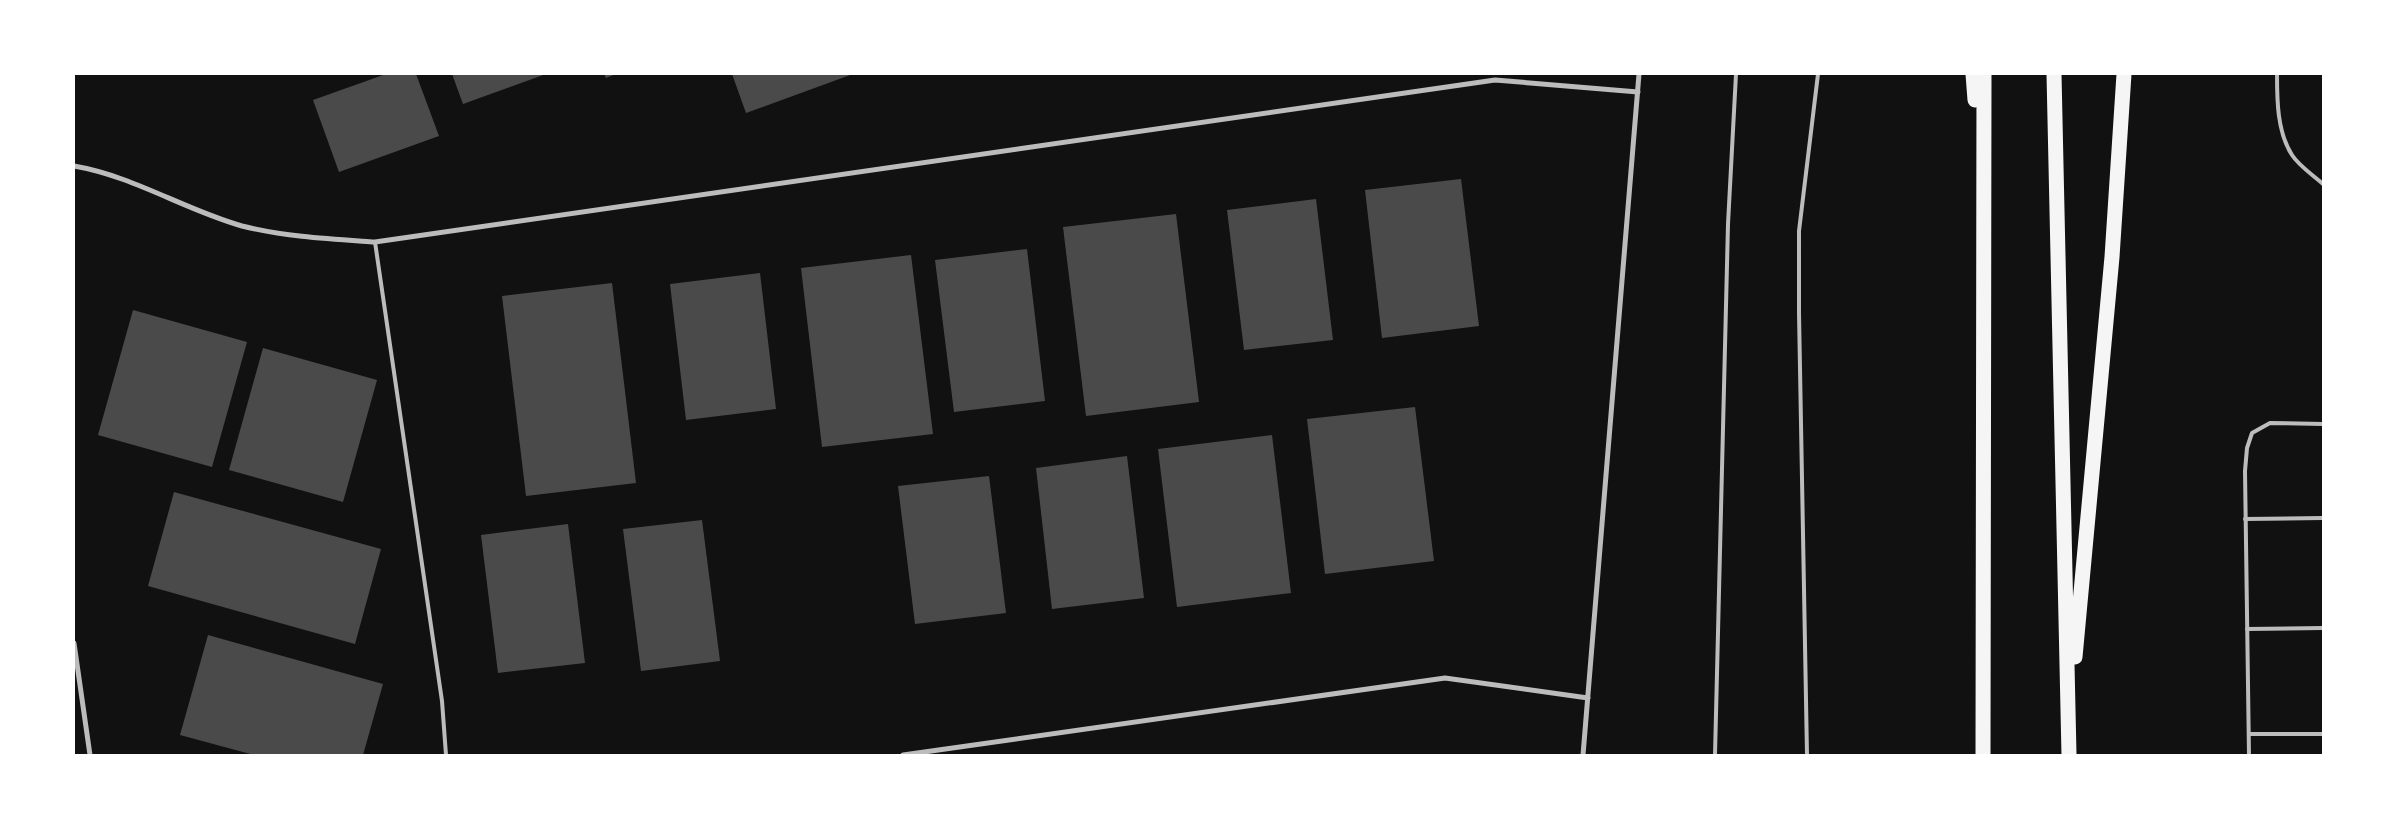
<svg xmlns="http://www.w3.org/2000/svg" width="2397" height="829" font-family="'Fira Sans',sans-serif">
<rect width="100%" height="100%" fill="#111"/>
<g fill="#4a4a4a">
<path d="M386 74H416L439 136 339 172 313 100Z"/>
<path d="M452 74H546L463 104Z"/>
<path d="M604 74H616L606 78Z"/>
<path d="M732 74H853L746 113Z"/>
<path d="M1461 179 1479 326 1382 338 1365 190Z"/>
<path d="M1316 199 1333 340 1244 350 1227 210Z"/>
<path d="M1176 214 1199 402 1086 416 1063 227Z"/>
<path d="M1027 249 1045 401 954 412 935 260Z"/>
<path d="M911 255 933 434 822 447 801 268Z"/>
<path d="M760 273 776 409 686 420 670 284Z"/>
<path d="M612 283 636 483 526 496 502 296Z"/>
<path d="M133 310 247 342 212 467 98 435Z"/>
<path d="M263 348 377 380 343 502 229 470Z"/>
<path d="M1415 407 1434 561 1325 574 1307 419Z"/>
<path d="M1272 435 1291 593 1177 607 1158 449Z"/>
<path d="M1127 456 1144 598 1052 609 1036 468Z"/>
<path d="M989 476 1006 613 915 624 898 486Z"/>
<path d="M174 492 381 549 355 644 148 586Z"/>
<path d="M702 520 720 661 641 671 623 529Z"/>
<path d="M568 524 585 663 498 673 481 535Z"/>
<path d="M208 635 383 684 363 755H254L180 735Z"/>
</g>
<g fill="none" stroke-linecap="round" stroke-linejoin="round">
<g stroke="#bcbcbc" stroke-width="4">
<path d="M2277 74C2277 99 2277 132 2292 155 2299 166 2313 175 2323 184"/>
<path d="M375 242 442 701 446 755"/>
<path d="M2245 519 2323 518"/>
<path d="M2247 629 2323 628"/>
<path d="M2249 734H2323"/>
<path d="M1715 755 1728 224 1736 74"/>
<path d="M1807 755 1799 313V231L1818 74"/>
<path d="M2249 755 2245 471 2247 448 2252 433 2270 423 2323 424"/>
</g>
<g stroke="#bcbcbc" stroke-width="5">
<path d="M74 166C133 176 185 210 242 226 286 237 330 239 375 242L1495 80 1638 92"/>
<path d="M74 643 90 755"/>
<path d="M903 755 1445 678 1588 698"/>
<path d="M1583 755 1639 74"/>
</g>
<g stroke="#f5f5f5" stroke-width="15">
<path d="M1973 74 1975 100"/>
<path d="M2054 74 2069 755"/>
<path d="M2075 657 2112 257 2124 74"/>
<path d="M1983 755 1984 74"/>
</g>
</g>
<rect width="2397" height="829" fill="none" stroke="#ffffff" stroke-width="150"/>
</svg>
